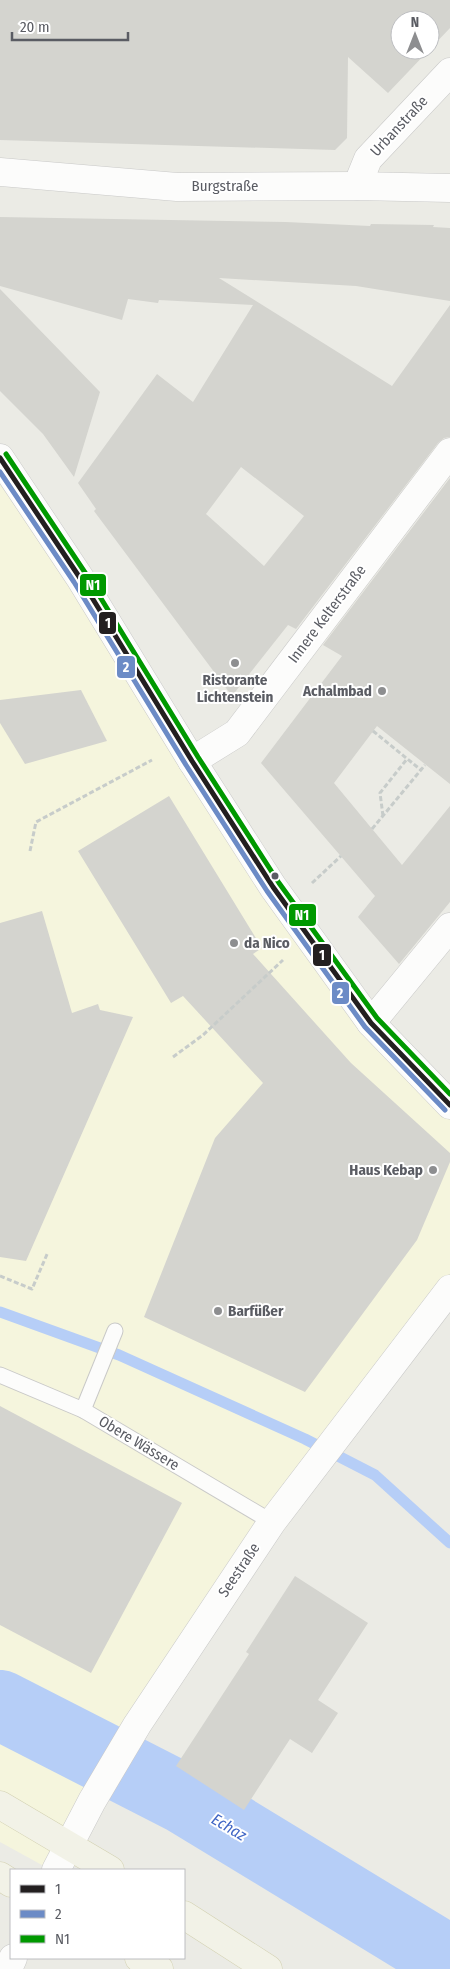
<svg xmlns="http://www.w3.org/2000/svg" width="450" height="1969" font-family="'Fira Sans Condensed',sans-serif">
<rect width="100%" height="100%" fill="#ebebe5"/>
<path fill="#f5f5dd" d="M0 458 192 761 450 1105V1292L272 1528 51 1870 0 1842Z"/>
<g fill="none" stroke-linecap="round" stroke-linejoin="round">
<path stroke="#b6cef7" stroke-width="11" d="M0 1312 119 1355 305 1439 375 1475 450 1543"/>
<path stroke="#b6cef7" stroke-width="70" d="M0 1705 184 1799 450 1961"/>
</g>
<g fill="#d4d4cf" fill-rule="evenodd">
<path d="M0 0H450V28L430 49V20H400V50H429L388 93 348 57 347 138 335 150 0 140Z"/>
<path d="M0 217 286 222 370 226 371 224 434 225 433 227 450 228V301L356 286 219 278 392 386 450 305V437L444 438 438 443 296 629 288 625 232 696 94 511 96 509 78 483 157 374 193 402 253 305 159 300 158 303 128 299 122 320 0 286ZM241 467 304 516 264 566 206 514Z"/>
<path d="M0 289 100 392 74 477 43 434 0 391Z"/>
<path d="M450 478V784L377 726 334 783 402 865 450 806V902L399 964 358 917 375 896 261 763 342 656 323 645Z"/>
<path d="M81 690 107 741 25 764 0 723V700Z"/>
<path d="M169 796 262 948 253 954 351 1063 450 1153V1162L417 1240 305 1392 144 1317 215 1138 263 1083 183 996 171 1003 78 851Z"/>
<path d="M42 911 72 1013 98 1004 100 1010 133 1017 26 1261 0 1257V923Z"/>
<path d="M0 1406 182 1503 91 1673 0 1625Z"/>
<path d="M295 1576 368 1623 318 1700 338 1713 312 1753 290 1739 244 1810 176 1766 249 1654 246 1652Z"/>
</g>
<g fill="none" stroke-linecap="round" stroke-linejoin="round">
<defs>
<g id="service">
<path d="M0 1375 83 1410 272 1522"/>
<path d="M83 1410 115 1331"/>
</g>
<g id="minor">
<path d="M0 172 177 187 357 186 450 188"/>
<path d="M357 186 368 159 450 72"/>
<path d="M0 458 80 578 192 761 273 887 371 1023 450 1105"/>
<path d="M192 761 237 733 450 452"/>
<path d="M371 1023 450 927"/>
<path d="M56 1870 92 1801 137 1725 272 1522 450 1289"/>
<path d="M8 1969 13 1958"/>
</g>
<g id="primary">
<path d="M0 1805 110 1870"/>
<path d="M0 1876 11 1883"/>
<path d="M184 1915 268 1969"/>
<path d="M139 1958 159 1969"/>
</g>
</defs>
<use href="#service" stroke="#c9c9c8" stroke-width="17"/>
<use href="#minor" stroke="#c9c9c8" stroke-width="29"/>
<use href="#primary" stroke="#d3d1b2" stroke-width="29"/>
<g stroke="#c7ccca" stroke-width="3" stroke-dasharray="5 2.5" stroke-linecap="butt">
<path d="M373 731 421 770"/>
<path d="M383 816 380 793 407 759"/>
<path d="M372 829 425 765"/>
<path d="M30 851 36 822 152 760"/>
<path d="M312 883 341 856"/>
<path d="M173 1057 203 1035 283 960"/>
<path d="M0 1276 32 1289 48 1252"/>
</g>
<use href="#service" stroke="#fcfcfb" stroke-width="15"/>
<use href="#minor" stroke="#fcfcfb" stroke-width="28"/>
<use href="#primary" stroke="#f2f2e7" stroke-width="28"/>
<defs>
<path id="bus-1" d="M0 458 80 578 192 761 273 887 371 1023 450 1105"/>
<path id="bus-2" d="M0 472 74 582 186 765 267 891 365 1027 445 1110"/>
<path id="bus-3" d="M6 454 86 574 198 757 279 883 377 1018 450 1094"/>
</defs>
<use href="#bus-1" stroke="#fff" stroke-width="9"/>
<use href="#bus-2" stroke="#fff" stroke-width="9"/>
<use href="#bus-3" stroke="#fff" stroke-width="9"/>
<use href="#bus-1" stroke="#231f20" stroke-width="5"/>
<use href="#bus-2" stroke="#6c8bc6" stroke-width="5"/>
<use href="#bus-3" stroke="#090" stroke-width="5"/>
</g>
<g fill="#8d8e90" stroke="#fff" stroke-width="2">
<circle cx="235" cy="663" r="5"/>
<circle cx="382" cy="691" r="5"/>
<circle cx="234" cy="943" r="5"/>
<circle cx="433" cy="1170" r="5"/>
<circle cx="218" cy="1311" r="5"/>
</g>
<circle fill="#5a5c63" stroke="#fff" stroke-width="2" cx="275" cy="876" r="4.5"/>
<g text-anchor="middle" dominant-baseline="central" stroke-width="4" stroke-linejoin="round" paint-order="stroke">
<g font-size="15" fill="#5a5c63" stroke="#fff">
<text transform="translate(399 126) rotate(-47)">Urbanstraße</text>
<text x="225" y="186">Burgstraße</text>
<text transform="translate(327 614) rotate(-53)">Innere Kelterstraße</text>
<text transform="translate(139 1443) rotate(31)">Obere Wässere</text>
<text transform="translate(239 1570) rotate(-56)">Seestraße</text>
</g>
<g font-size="15" font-weight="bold" fill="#5a5c63" stroke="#fff" text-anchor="end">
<text x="235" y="680" text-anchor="middle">Ristorante<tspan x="235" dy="17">Lichtenstein</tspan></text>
<text x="372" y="691">Achalmbad</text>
<text x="244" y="943" text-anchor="start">da Nico</text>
<text x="423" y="1170">Haus Kebap</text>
<text x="228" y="1311" text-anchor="start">Barfüßer</text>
</g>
<g font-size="16" font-style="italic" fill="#4066c5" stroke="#fff">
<text transform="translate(229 1827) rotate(31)">Echaz</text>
</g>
</g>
<g stroke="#fff" stroke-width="2">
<rect x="79" y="573" width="28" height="24" rx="5" fill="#090"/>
<rect x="98" y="611" width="19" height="24" rx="5" fill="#231f20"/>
<rect x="116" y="655" width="20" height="24" rx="5" fill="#6c8bc6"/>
<rect x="288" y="903" width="29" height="24" rx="5" fill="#090"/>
<rect x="312" y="943" width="20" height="24" rx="5" fill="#231f20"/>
<rect x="331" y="981" width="19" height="24" rx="5" fill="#6c8bc6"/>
</g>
<g font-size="14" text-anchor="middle" font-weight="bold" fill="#fff">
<text x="93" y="590">N1</text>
<text x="108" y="628">1</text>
<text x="126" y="672">2</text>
<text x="302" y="920">N1</text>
<text x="322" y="960">1</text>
<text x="340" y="998">2</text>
</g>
<rect x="10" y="1869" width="175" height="90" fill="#ffffff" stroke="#bdbec1"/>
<rect x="20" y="1885" width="25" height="8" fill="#231f20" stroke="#bdbec1"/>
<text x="55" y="1894" font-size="15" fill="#5a5c63">1</text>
<rect x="20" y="1910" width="25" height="8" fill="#6c8bc6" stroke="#bdbec1"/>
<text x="55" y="1919" font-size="15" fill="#5a5c63">2</text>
<rect x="20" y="1935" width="25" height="8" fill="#009900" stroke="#bdbec1"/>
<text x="55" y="1944" font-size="15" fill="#5a5c63">N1</text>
<g transform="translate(415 35)"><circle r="24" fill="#ffffff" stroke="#bdbec1"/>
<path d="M0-4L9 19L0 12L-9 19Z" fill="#8d8e90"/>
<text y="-8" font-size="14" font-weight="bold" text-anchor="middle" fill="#5a5c63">N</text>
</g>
<path d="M12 32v8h116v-8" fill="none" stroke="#5a5c63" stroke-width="2.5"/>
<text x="20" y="32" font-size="15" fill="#5a5c63" stroke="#ffffff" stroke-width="4" paint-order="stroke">20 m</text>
</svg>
